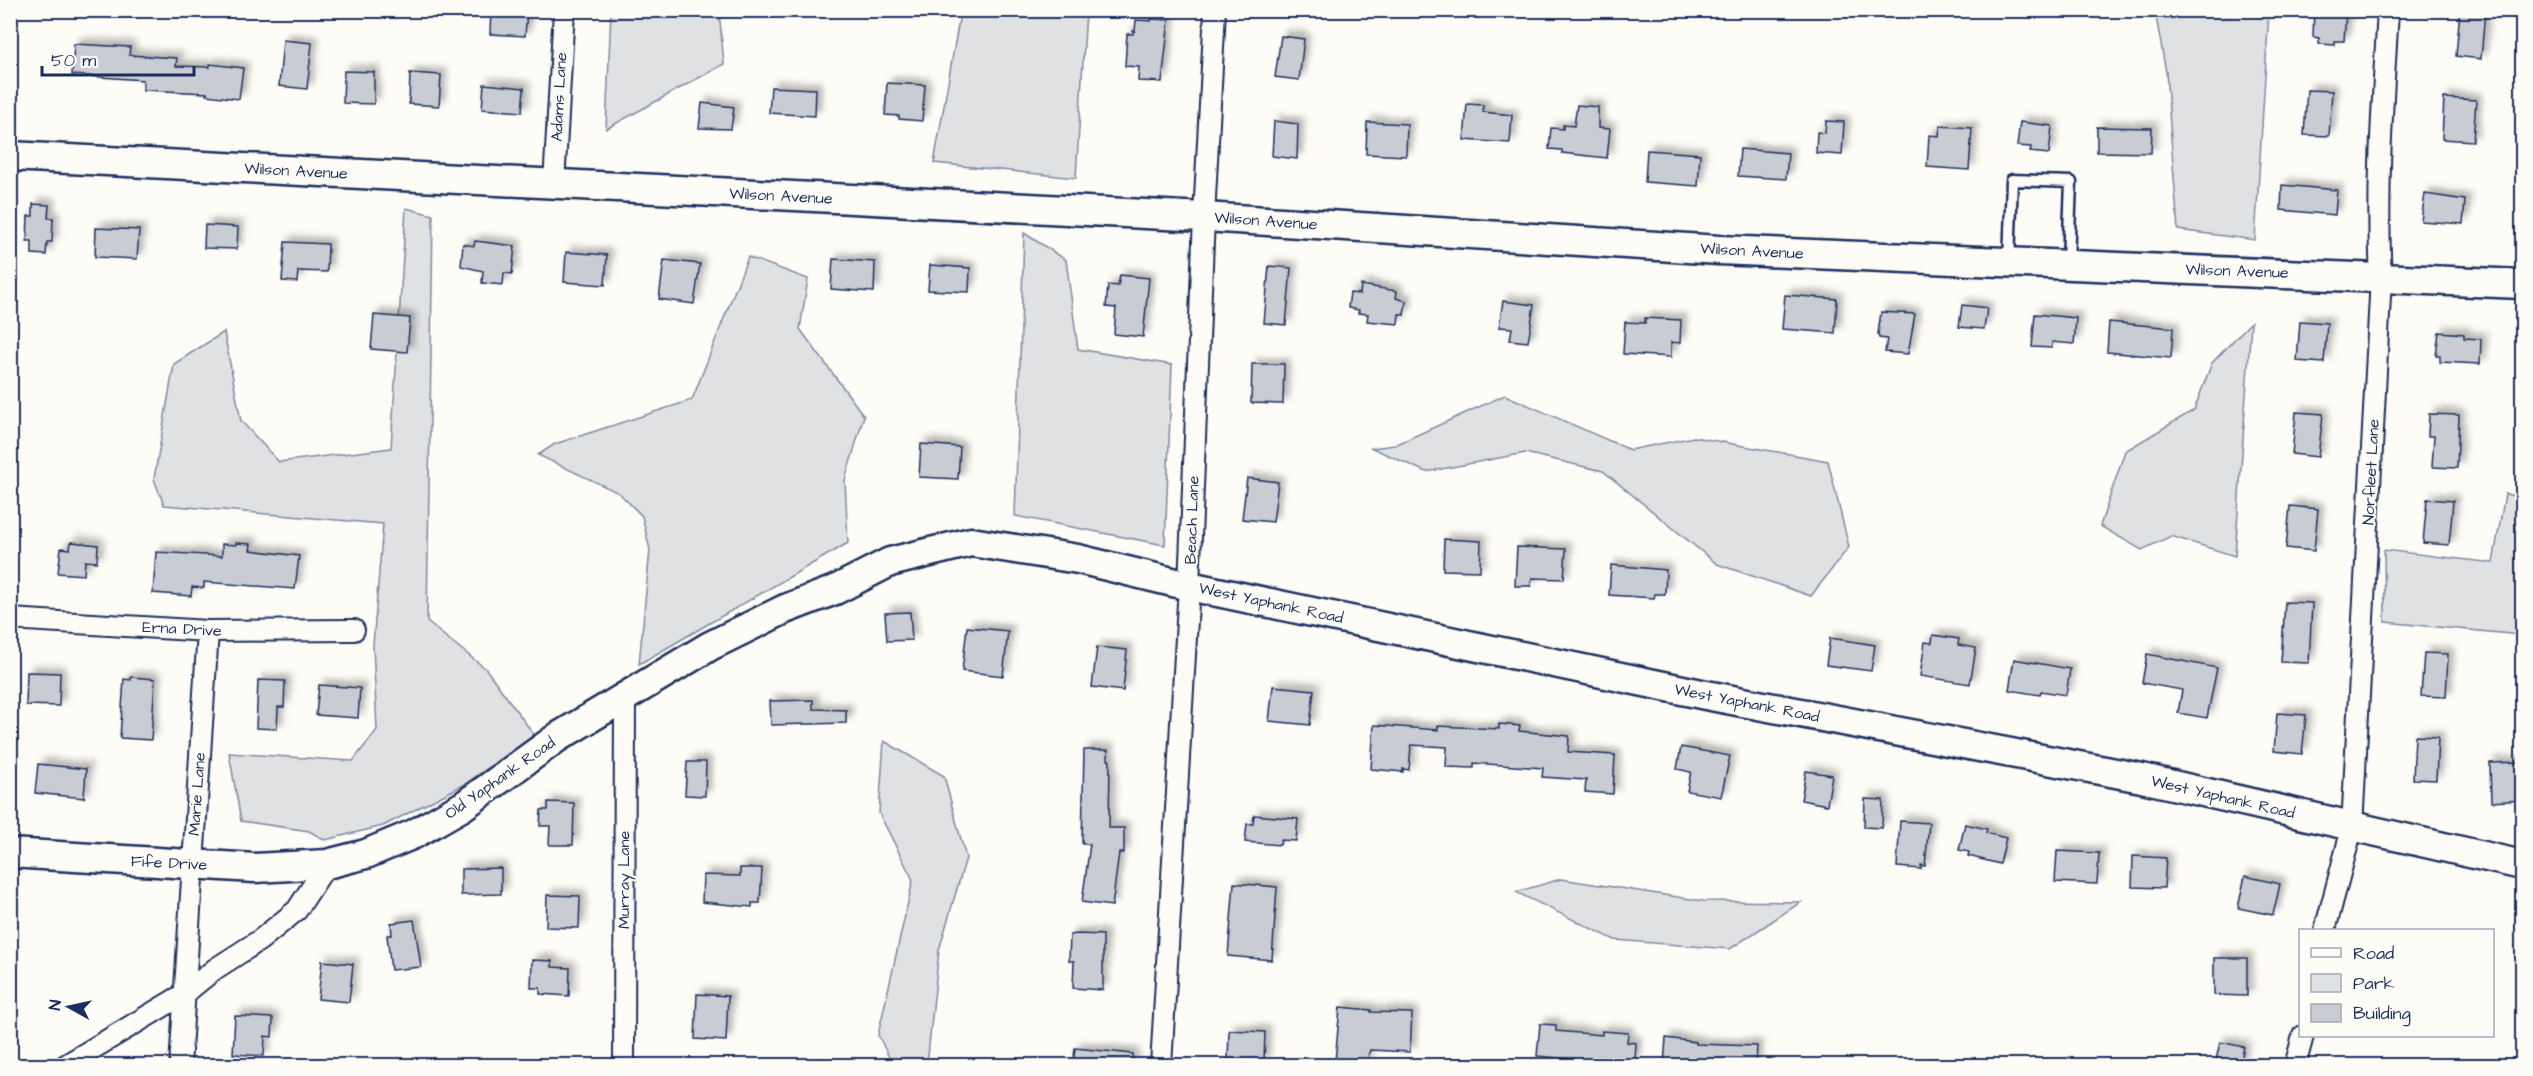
<svg xmlns="http://www.w3.org/2000/svg" width="2533" height="1076" font-family="'Architects Daughter',sans-serif">
<defs>
<filter id="shadow"><feDropShadow dx="5.5" dy="-5.5" stdDeviation="3" flood-color="#0004"/></filter>
</defs>
<rect width="100%" height="100%" fill="#fdfcf7"/>
<filter id="ink" filterUnits="userSpaceOnUse"><feTurbulence type="fractalNoise" baseFrequency=".0167" numOctaves="2"/><feDisplacementMap in="SourceGraphic" scale="12" xChannelSelector="R" yChannelSelector="G"/><feConvolveMatrix kernelMatrix="1 2 1 2 8 2 1 2 1" color-interpolation-filters="sRGB"/></filter>
<g filter="url(#ink)">
<g fill="#e0e1e3" stroke="#7e88a0" stroke-width="1.5">
<path d="M611 11H719L724 64 606 129Z"/>
<path d="M958 11H1086L1076 178 934 163 960 14Z"/>
<path d="M2155 11H2269L2255 240 2178 230 2166 72Z"/>
<path d="M406 208 433 215 427 622 486 669 535 736 463 785 383 826 325 840 309 831 241 821 229 753 353 761 377 730 373 645 383 524 164 505 154 479 174 364 224 332 241 421 279 462 391 448Z"/>
<path d="M1024 233 1066 260 1078 349 1172 365 1165 545 1015 516Z"/>
<path d="M748 257 808 279 800 329 864 416 845 480 848 543 639 664 650 550 642 516 619 493 538 455 555 444 692 400Z"/>
<path d="M2251 322 2235 556 2171 536 2142 550 2100 526 2125 451 2194 410 2212 363Z"/>
<path d="M1505 395 1630 450 1694 437 1828 461 1849 547 1811 596 1717 564 1603 471 1525 453 1426 472 1372 448 1395 445Z"/>
<path d="M2505 494 2522 497V640L2521 635 2385 622 2384 550 2493 563Z"/>
<path d="M884 741 944 776 966 858 939 950 927 1065H893L878 1035 913 880 879 813Z"/>
<path d="M1561 879 1703 901 1801 902 1730 949 1615 940 1516 892Z"/>
</g>
<g fill="#c9ccd3" stroke="#1b2f5e" stroke-width="1.5" filter="url(#shadow)">
<path d="M491 10H527L525 36 490 34Z"/>
<path d="M2314 10H2346L2344 41H2335V45L2319 44V38L2313 37Z"/>
<path d="M2460 10H2485L2481 59 2456 56Z"/>
<path d="M1151 19 1169 20 1162 82 1138 81 1139 67 1125 66 1127 34H1133V31H1135L1136 20 1151 21Z"/>
<path d="M1281 36 1304 39 1299 80 1275 77Z"/>
<path d="M283 40 312 43 307 89 279 86Z"/>
<path d="M74 44 130 47 129 55 177 58 176 66 210 67V64L243 68 239 99 206 95 207 93 143 90V80L72 75Z"/>
<path d="M344 71 374 72V104L343 103Z"/>
<path d="M410 73 441 75 439 106 409 104Z"/>
<path d="M887 83 925 85 922 121 899 119V116L885 115Z"/>
<path d="M484 84 524 88 522 112 482 109Z"/>
<path d="M771 87 816 89 815 116 769 113Z"/>
<path d="M2307 90 2332 91 2329 136 2304 135Z"/>
<path d="M2444 98 2476 100 2473 141 2442 139Z"/>
<path d="M702 103 734 107 731 129 699 128Z"/>
<path d="M1467 104 1483 105V112L1512 115 1510 143 1464 140Z"/>
<path d="M1577 105 1598 107V128L1610 129 1607 158 1562 153V150L1549 149 1551 128 1563 129V125L1574 126Z"/>
<path d="M1274 121 1298 124 1297 159 1272 156Z"/>
<path d="M1826 121 1844 122 1842 155 1816 153 1817 132 1825 133Z"/>
<path d="M1367 122 1407 124 1406 156 1366 154Z"/>
<path d="M2020 122 2052 126 2049 154 2030 152 2031 147 2017 146Z"/>
<path d="M1940 126 1972 128 1969 170 1927 167 1929 135 1939 136Z"/>
<path d="M2097 127 2152 128 2151 153 2097 152Z"/>
<path d="M1740 149 1788 153 1786 179 1738 176Z"/>
<path d="M1647 150 1700 154 1698 186 1645 182Z"/>
<path d="M2282 185 2337 190 2335 215 2281 210Z"/>
<path d="M2425 194 2465 200 2463 224 2421 221Z"/>
<path d="M33 204 49 205 48 218H53L52 242H47L46 255 32 254V241H27L28 216H33Z"/>
<path d="M205 225 238 227 237 249 204 248Z"/>
<path d="M96 228 139 230 137 259 95 257Z"/>
<path d="M475 241 515 246 512 274 504 273 503 285 482 283 483 271 461 266 463 244 474 246Z"/>
<path d="M285 242 328 244 327 272 298 271 297 282 282 281Z"/>
<path d="M566 252 607 255 605 285 564 282Z"/>
<path d="M833 259 875 262 874 292 831 289Z"/>
<path d="M664 260 700 264 694 304 659 299Z"/>
<path d="M930 265 970 268 969 292 928 290Z"/>
<path d="M1269 266 1291 268 1286 325 1264 323Z"/>
<path d="M1120 275 1149 278 1143 337 1114 334 1116 308 1106 307 1108 285 1118 286Z"/>
<path d="M1361 285 1397 291 1396 298 1406 301 1404 315 1399 314 1398 324 1367 321 1368 314 1358 313 1359 310 1348 308 1350 293 1360 294Z"/>
<path d="M1785 295 1837 299 1835 333 1782 329Z"/>
<path d="M1503 301 1534 305 1528 342 1510 340 1512 328 1499 327Z"/>
<path d="M1962 305 1987 308 1984 329 1959 327Z"/>
<path d="M1881 312 1915 314 1908 354 1885 352 1887 339 1879 338 1878 334Z"/>
<path d="M2035 314 2076 318 2074 344 2052 342V348L2032 347Z"/>
<path d="M374 315 410 318 407 352 371 349Z"/>
<path d="M1645 318 1681 320 1680 343 1671 342V357L1623 354 1625 322 1645 323Z"/>
<path d="M2300 321 2327 323 2324 363 2297 361Z"/>
<path d="M2109 322 2173 328 2171 358 2107 352Z"/>
<path d="M2439 332 2464 334V338L2481 339 2480 364 2440 362V355H2436Z"/>
<path d="M1252 364H1284L1283 404 1251 403Z"/>
<path d="M2296 412 2323 414 2318 457 2292 454Z"/>
<path d="M2429 414 2459 415 2457 468 2432 467 2434 436H2428Z"/>
<path d="M921 444 960 447 958 479 919 477Z"/>
<path d="M1247 478 1278 482 1273 522 1242 519Z"/>
<path d="M2427 499 2453 501 2449 545 2423 543Z"/>
<path d="M2290 506 2318 509 2314 551 2286 548Z"/>
<path d="M1444 539 1481 541 1480 571 1443 570Z"/>
<path d="M71 542 98 545 97 562 85 561 84 575 58 573 61 548 70 549Z"/>
<path d="M236 543 251 544 250 550 299 556 295 589 204 582V588L192 587 191 596 153 593 156 552 222 556V544L236 545Z"/>
<path d="M1517 547 1566 549 1564 579 1532 578 1531 586H1515Z"/>
<path d="M1611 565 1666 570 1665 594H1655L1654 598 1609 595Z"/>
<path d="M2285 602 2312 603 2309 663 2281 662Z"/>
<path d="M910 612 912 640 887 641 885 613Z"/>
<path d="M967 627 1008 631 1003 676 962 671Z"/>
<path d="M1933 635 1959 639 1958 645 1976 648 1970 684 1920 676 1925 642 1932 643Z"/>
<path d="M1830 638 1875 645 1871 671 1826 665Z"/>
<path d="M1097 647 1127 650 1123 691 1092 687Z"/>
<path d="M2424 653 2448 654 2446 697 2421 696Z"/>
<path d="M2147 654 2217 668 2207 718 2178 713 2182 690 2142 683Z"/>
<path d="M2014 659 2070 669 2066 695 2041 691 2040 695 2009 690Z"/>
<path d="M27 672 60 673 59 706 26 705Z"/>
<path d="M131 677 155 679 151 740 120 738 124 679 131 680Z"/>
<path d="M258 680 285 681 284 707H278L277 729 256 728Z"/>
<path d="M319 685 360 688 358 718 316 715Z"/>
<path d="M1273 686 1314 690 1310 725 1269 721Z"/>
<path d="M813 700V709L846 710V723L771 725 770 701Z"/>
<path d="M2277 713 2306 715 2302 754 2274 751Z"/>
<path d="M1499 724 1520 726 1519 731 1569 736 1568 752 1615 755 1613 794 1585 792 1586 780 1542 777 1543 768 1474 763V768L1446 767 1447 747 1411 745 1409 770 1403 769V772L1371 769 1374 725 1438 730V726L1499 729Z"/>
<path d="M2415 736 2438 737 2436 780 2413 779Z"/>
<path d="M1681 747 1730 756 1721 797 1687 791 1691 772 1677 769Z"/>
<path d="M1084 750H1108V760L1110 761 1109 828H1124V853H1119L1112 906 1082 902 1090 844H1082Z"/>
<path d="M687 762H706L705 796 685 795Z"/>
<path d="M2523 762V800L2491 802 2490 763Z"/>
<path d="M38 764 86 769 84 798 35 793Z"/>
<path d="M1806 771 1832 775 1827 805 1801 800Z"/>
<path d="M1865 799 1883 800 1882 828 1864 827Z"/>
<path d="M548 802 574 803 573 845H549L550 826H540L541 810H548Z"/>
<path d="M1254 815 1298 819 1296 841 1281 840 1280 845 1245 842 1247 824H1253Z"/>
<path d="M1900 821 1929 823 1925 866 1921 865V869L1897 867Z"/>
<path d="M1965 824 1987 829 1986 833 2006 838 2000 864 1968 856 1969 852 1959 850Z"/>
<path d="M2057 851 2099 853 2097 884 2055 882Z"/>
<path d="M2133 856 2166 858 2164 888 2132 887Z"/>
<path d="M501 868V894L461 895V869Z"/>
<path d="M740 868H762L760 903H752V907L702 902 703 875 740 876Z"/>
<path d="M2245 876 2280 884 2273 915 2238 908Z"/>
<path d="M1234 883 1277 887 1272 960 1228 956Z"/>
<path d="M547 895 580 896 579 928 546 927Z"/>
<path d="M414 920 421 967 391 970 387 935H392L391 923Z"/>
<path d="M1077 934 1103 935V990L1073 988 1074 961H1069L1070 935Z"/>
<path d="M2214 958H2247V996L2214 995Z"/>
<path d="M532 960 552 961V967L570 968 569 996 540 994V988H531Z"/>
<path d="M322 961 353 964 349 1002 318 999Z"/>
<path d="M697 994 728 996 726 1041 695 1039Z"/>
<path d="M1340 1007 1371 1010V1012L1412 1013 1410 1052 1370 1050 1365 1065 1335 1062Z"/>
<path d="M235 1016 273 1018 272 1037 265 1036 264 1056 233 1054Z"/>
<path d="M1540 1024 1556 1025V1031L1602 1035V1031L1628 1033 1627 1042 1636 1043 1635 1062H1628L1627 1065H1600L1601 1062 1537 1056Z"/>
<path d="M1229 1030 1265 1032 1264 1062 1228 1060Z"/>
<path d="M1666 1038 1696 1042V1044L1757 1046 1756 1065H1664Z"/>
<path d="M2220 1042 2244 1047 2240 1065H2215Z"/>
<path d="M1075 1048 1133 1054V1065H1073Z"/>
</g>
<g fill="none" stroke-linecap="round" stroke-linejoin="round">
<defs>
<path id="lane" d="M2009 261 2012 180 2071 182 2068 263"/>
<g id="street">
<path d="M554 184 564 10"/>
<path d="M10 619 208 631 354 630"/>
<path d="M2325 930 2352 828 2381 277C2376 188 2383 99 2388 10"/>
<path d="M64 1066 184 994 215 969 260 940 297 910 327 864"/>
<path d="M180 1066 208 631"/>
<path d="M624 1066 625 695"/>
<path d="M1161 1066 1189 586 1204 217 1215 10"/>
<path d="M2295 1066 2303 1036"/>
</g>
<g id="secondary">
<path d="M10 156 1204 217 1719 250 2522 284"/>
<path d="M10 853 255 868 327 864 366 854 414 834 463 806 558 737 710 646 785 609 835 590 890 562 971 542 1078 559 1189 586 1706 695 2142 778 2522 865"/>
</g>
</defs>
<use href="#lane" stroke="#1b2f5e" stroke-width="15"/>
<use href="#street" stroke="#1b2f5e" stroke-width="24"/>
<use href="#secondary" stroke="#1b2f5e" stroke-width="33"/>
<use href="#lane" stroke="#fdfcf7" stroke-width="10"/>
<use href="#street" stroke="#fdfcf7" stroke-width="20"/>
<use href="#secondary" stroke="#fdfcf7" stroke-width="28"/>
</g>
</g>
<g text-anchor="middle" dominant-baseline="central" stroke-width="4.5" stroke-linejoin="round" paint-order="stroke">
<g font-size="16" fill="#1b2f5e" stroke="#fdfcf7">
<text transform="translate(559 97) rotate(-87)">Adams Lane</text>
<text transform="translate(296 171) rotate(3)">Wilson Avenue</text>
<text transform="translate(781 196) rotate(3)">Wilson Avenue</text>
<text transform="translate(1266 221) rotate(4)">Wilson Avenue</text>
<text transform="translate(1752 251) rotate(3)">Wilson Avenue</text>
<text transform="translate(2237 271) rotate(2)">Wilson Avenue</text>
<text transform="translate(2371 472) rotate(-87)">Norfleet Lane</text>
<text transform="translate(1192 520) rotate(-88)">Beach Lane</text>
<text transform="translate(1271 603) rotate(12)">West Yaphank Road</text>
<text transform="translate(182 629) rotate(3)">Erna Drive</text>
<text transform="translate(1747 703) rotate(11)">West Yaphank Road</text>
<text transform="translate(500 778) rotate(-35)">Old Yaphank Road</text>
<text transform="translate(197 794) rotate(-86)">Marie Lane</text>
<text transform="translate(2223 797) rotate(13)">West Yaphank Road</text>
<text transform="translate(169 863) rotate(3)">Fife Drive</text>
<text transform="translate(624 880) rotate(-90)">Murray Lane</text>
</g>
</g>
<rect width="2533" height="1076" fill="none" stroke="#fdfcf7" stroke-width="36"/>
<rect x="18" y="18" width="2497" height="1040" fill="none" stroke="#1b2f5e" stroke-width="2" filter="url(#ink)"/>
<rect x="2299" y="929" width="195" height="108" fill="#fdfcf7" stroke="#a3aaba" stroke-width="1.5"/>
<rect x="2311" y="948" width="30" height="9" fill="#fdfcf7" stroke="#a3aaba" stroke-width="1.5"/>
<text x="2353" y="959" font-size="18" fill="#1b2f5e">Road</text>
<rect x="2311" y="974" width="30" height="18" fill="#e0e1e3" stroke="#a3aaba" stroke-width="1.5"/>
<text x="2353" y="989" font-size="18" fill="#1b2f5e">Park</text>
<rect x="2311" y="1004" width="30" height="18" fill="#c9ccd3" stroke="#a3aaba" stroke-width="1.5"/>
<text x="2353" y="1019" font-size="18" fill="#1b2f5e">Building</text>
<g transform="translate(69 1007) rotate(278)" stroke="#fdfcf7" stroke-width="4.5" paint-order="stroke">
<path d="M0-4.5L10 22L0 15L-10 22Z" fill="#1b2f5e"/>
<text y="-9" font-size="16" font-weight="bold" text-anchor="middle" fill="#1b2f5e">N</text>
</g>
<path d="M42 66v9h152v-9" fill="none" stroke="#1b2f5e" stroke-width="3"/>
<text x="51" y="66" font-size="18" fill="#1b2f5e" stroke="#fdfcf7" stroke-width="4.5" paint-order="stroke">50 m</text>
</svg>
